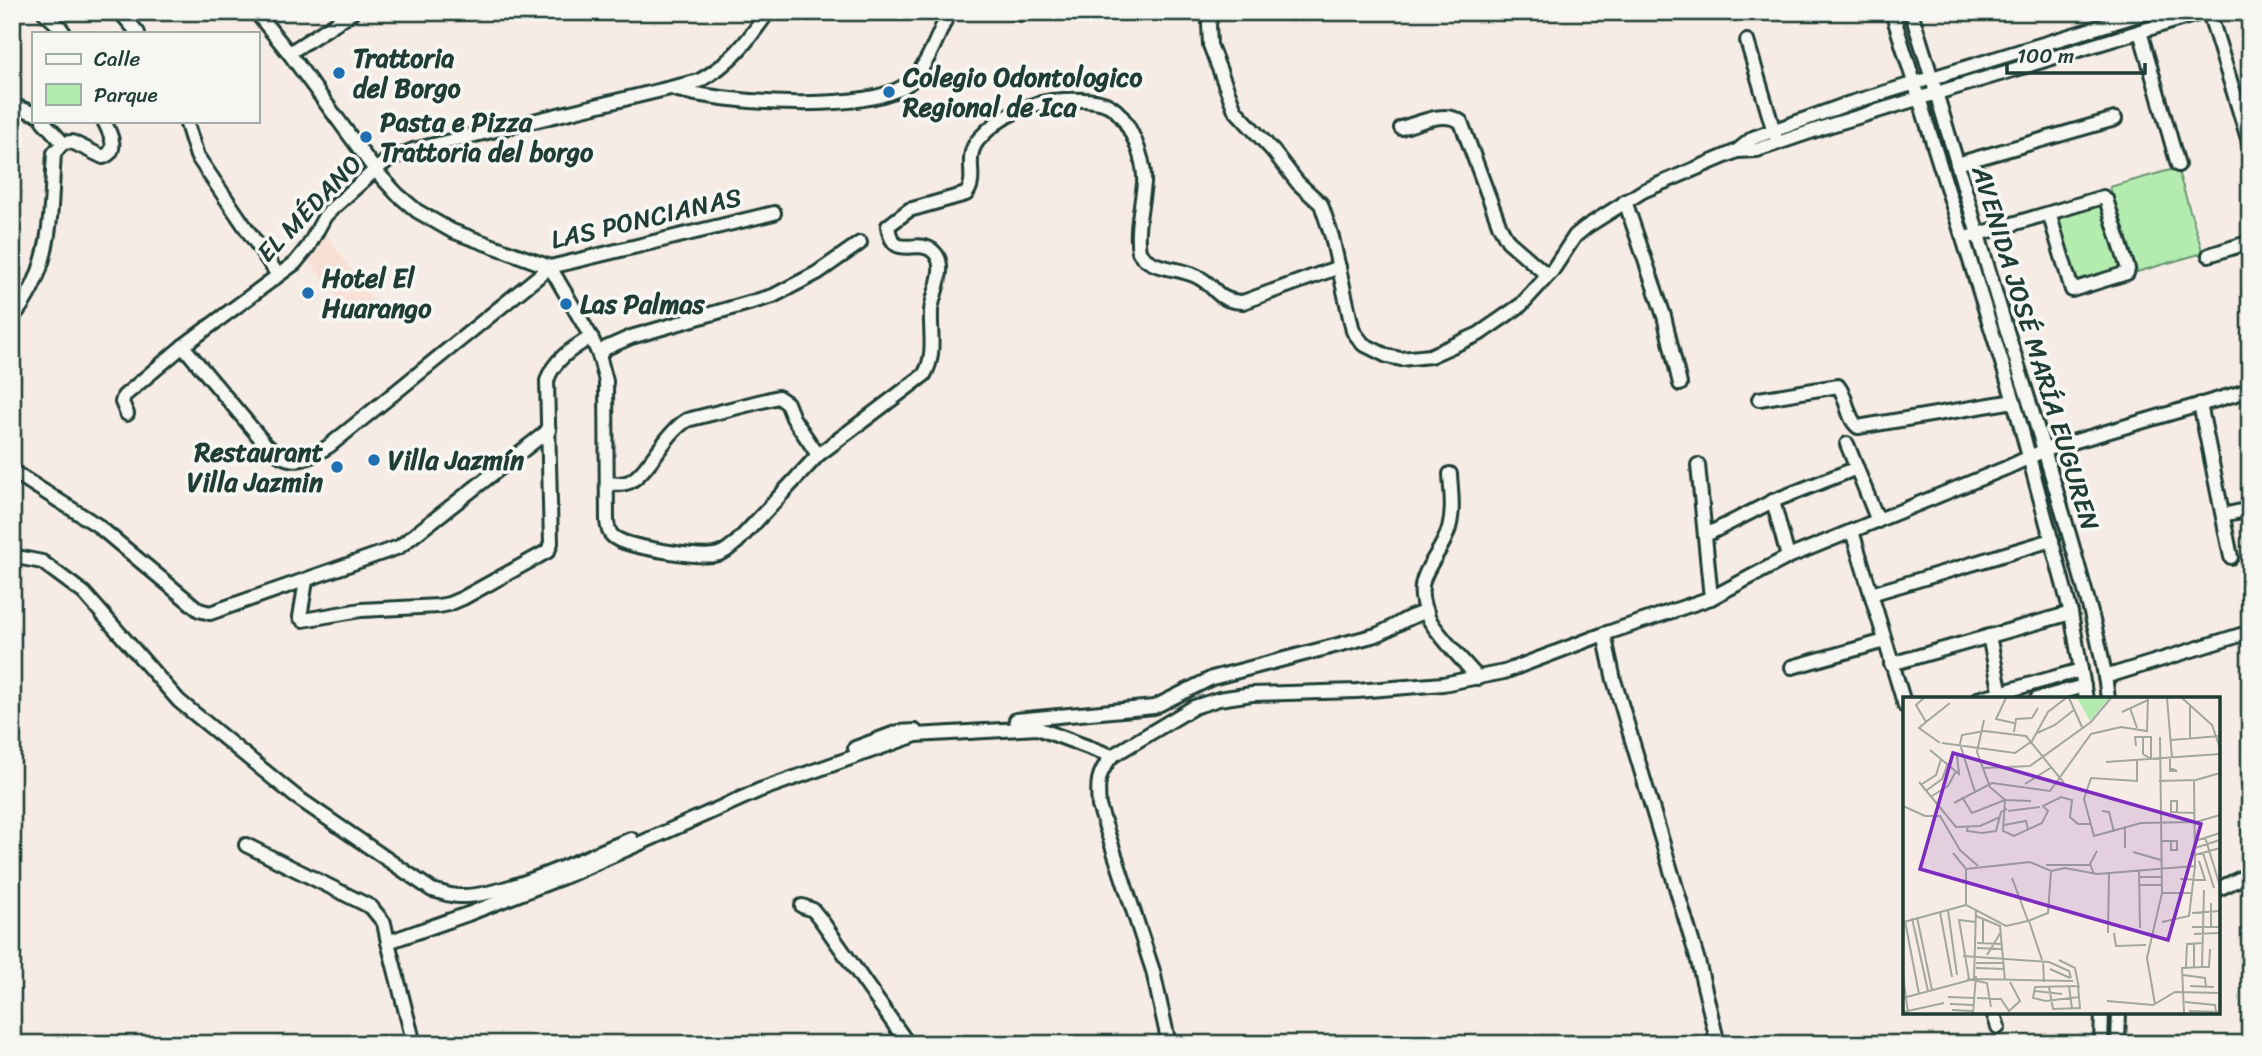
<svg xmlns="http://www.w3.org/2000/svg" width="2262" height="1056" font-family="Sriracha,sans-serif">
<rect width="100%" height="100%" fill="#f7ece5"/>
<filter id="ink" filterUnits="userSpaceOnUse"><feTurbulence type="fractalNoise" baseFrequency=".0143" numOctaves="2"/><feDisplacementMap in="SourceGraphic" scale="14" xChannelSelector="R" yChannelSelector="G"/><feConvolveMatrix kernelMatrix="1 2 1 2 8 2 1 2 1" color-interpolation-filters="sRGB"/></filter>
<g filter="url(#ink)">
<path fill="#f8e0d5" d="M324 231 373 302 353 318 307 258Z"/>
<g fill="#b4ecb0" stroke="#6a9472" stroke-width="2">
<path d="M2177 168 2203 253 2137 272 2110 187Z"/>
<path d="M2100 204 2122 267 2120 271 2078 283 2058 219 2059 216Z"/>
</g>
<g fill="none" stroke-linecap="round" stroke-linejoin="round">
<defs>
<g id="minor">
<path d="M44 12 60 27 64 33"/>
<path d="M120 12 138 33"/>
<path d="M256 12 289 53 375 170 397 194 417 211 452 231 550 267 774 213"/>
<path d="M1014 12 1022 14 1025 12"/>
<path d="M1212 12 1209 24 1210 45 1235 110 1273 151 1298 183 1321 204 1332 237 1353 331 1363 344 1387 356 1401 359 1430 356 1479 334 1521 305 1552 271 1575 236 1586 227 1643 191 1737 151 1753 138 1850 103 2148 12"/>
<path d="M1892 12 2014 401 2071 613 2086 699"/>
<path d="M1911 12C1947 123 1977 236 2012 347 2034 416 2055 485 2075 555 2088 602 2103 650 2108 699"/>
<path d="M2209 12 2250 145"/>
<path d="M2140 31 2178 165"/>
<path d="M1747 41 1775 135"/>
<path d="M289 53 353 12"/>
<path d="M674 89C723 103 871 115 910 82 928 66 938 34 949 12"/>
<path d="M12 105 33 113"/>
<path d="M43 121 63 143 72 142 103 157C120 151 110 133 104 121"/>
<path d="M186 121 197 156 278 275"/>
<path d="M1401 128C1420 123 1443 110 1461 122L1500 227 1508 241 1547 275"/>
<path d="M1737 151 1757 150 1828 126 2204 12"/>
<path d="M1957 164 2115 119"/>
<path d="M1625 201 1664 316 1680 384"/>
<path d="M1969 237 2103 197 2106 199 2128 269 2127 273 2072 290 2049 213"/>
<path d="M2209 255 2250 242"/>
<path d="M12 318C54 269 50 212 54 153L63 143"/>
<path d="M183 346 266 445C290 467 304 462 329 446L550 267 591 337 599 355 606 381 607 521C608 529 609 535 617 539 630 547 698 558 714 555 724 554 729 548 737 542L818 455 924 375C936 355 930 334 931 311 932 294 949 267 934 252 917 236 893 263 888 226L909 210 966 194C979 178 962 158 979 139 1000 115 1032 101 1064 100 1106 99 1118 102 1135 141 1141 155 1145 168 1144 183 1142 205 1135 230 1139 252 1150 270 1178 267 1196 276 1218 286 1214 301 1243 302L1339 267"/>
<path d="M599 355 606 348 631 337 773 296 817 273 860 243"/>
<path d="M1759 399 1838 386C1848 398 1846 417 1858 427L2014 401"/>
<path d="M2200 404 2231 557"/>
<path d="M127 414 122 402 124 396 183 346 295 263 308 247 325 216 333 208 375 170 388 160 413 150 699 81C730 64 748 41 768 12"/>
<path d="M1847 444 1878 521"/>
<path d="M1698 465 1711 598"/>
<path d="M12 471 97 525 199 610 210 613 399 547 549 430"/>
<path d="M1450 474C1451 492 1454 510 1449 528 1440 562 1407 575 1429 619 1438 635 1465 663 1478 678"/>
<path d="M607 483C614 484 622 485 629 482 648 473 665 433 687 420L778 397 787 403 793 418 818 455"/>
<path d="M1773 501 1788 557"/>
<path d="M2223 515 2250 509"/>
<path d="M1852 531 1905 706"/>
<path d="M1706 535 1773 501 1857 468"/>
<path d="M12 556 42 562 84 593 179 701 295 796 432 890C441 892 450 896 459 896 503 898 587 856 631 839"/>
<path d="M306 581 300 617 303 620 361 610 439 606 449 604 463 598 548 551 551 543 547 381C553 360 573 348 591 337"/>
<path d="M1871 594 2052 540"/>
<path d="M1604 634 1614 680 1698 961 1718 1044"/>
<path d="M1989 636 2002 699"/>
<path d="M1891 664 2071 613"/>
<path d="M1792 667 1885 641"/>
<path d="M2105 677 2250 632"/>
<path d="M1978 699 2081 670"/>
<path d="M2037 699 2084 686"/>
<path d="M1016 720 1154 707 1212 678 1376 635C1394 628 1408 615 1427 612"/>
<path d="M855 748 898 732 915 731"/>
<path d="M1112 756C1097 774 1097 784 1099 806L1153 971 1169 1044"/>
<path d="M246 845 371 907 384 923 388 942 468 914 571 874 760 790 916 735 1037 728 1112 756 1194 707 1219 699 1252 694 1357 691 1443 684 1504 672 1604 634 1711 598 1788 557 2006 468 2045 450 2250 390"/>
<path d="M2218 889 2250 874"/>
<path d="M802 906 813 910 821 920 908 1044"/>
<path d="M388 942 414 1044"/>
<path d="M1993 1012 1998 1027"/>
<path d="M2101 1044 2102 1012"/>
<path d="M2118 1044 2119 1012"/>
</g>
</defs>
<use href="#minor" stroke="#1f3d34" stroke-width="18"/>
<use href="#minor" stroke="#f6f6f2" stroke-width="12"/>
</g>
</g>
<g fill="#1f6fb2" stroke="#f6f6f2" stroke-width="2.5">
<circle cx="339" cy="73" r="7"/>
<circle cx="889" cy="92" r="7"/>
<circle cx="366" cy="137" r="7"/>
<circle cx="308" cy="293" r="7"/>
<circle cx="566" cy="304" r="7"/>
<circle cx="374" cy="460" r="7"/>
<circle cx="337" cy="467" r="7"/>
</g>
<g text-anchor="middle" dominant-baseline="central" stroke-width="7" stroke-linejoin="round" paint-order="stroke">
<g font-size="26" font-weight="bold" fill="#1f3d34" stroke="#f6f6f2" text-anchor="start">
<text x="353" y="58">Trattoria<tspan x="353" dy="30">del Borgo</tspan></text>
<text x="903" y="77">Colegio Odontologico<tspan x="903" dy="30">Regional de Ica</tspan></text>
<text x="380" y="122">Pasta e Pizza<tspan x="380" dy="30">Trattoria del borgo</tspan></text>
<text x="322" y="278">Hotel El<tspan x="322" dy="30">Huarango</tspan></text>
<text x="580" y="304">Las Palmas</text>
<text x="323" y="452" text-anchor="end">Restaurant<tspan x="323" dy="30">Villa Jazmin</tspan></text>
<text x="388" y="460">Villa Jazmín</text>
</g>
<g font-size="26" fill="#1f3d34" stroke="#f6f6f2">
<text transform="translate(309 208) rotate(-46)">EL MÉDANO</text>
<text transform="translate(646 218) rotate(-13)">LAS PONCIANAS</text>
<text transform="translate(2036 348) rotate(73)">AVENIDA JOSÉ MARÍA EUGUREN</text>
</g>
</g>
<g transform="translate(1903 697)">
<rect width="317" height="317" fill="#f7ece5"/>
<path d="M174 1H206L187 24Z" fill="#b4ecb0"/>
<path fill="none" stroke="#a1a69e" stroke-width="2" d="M21 1 13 8 23 25 47 6M103 1 93 22 111 26M166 1 179 30M264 1 269 61M279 1 309 28 317 51M287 9V42M227 11 234 31M219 15 245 3M81 23 74 55 87 90 102 103 128 104M23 25 16 31 37 46M111 35 113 22 129 21 135 11M134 36 152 28 172 12M240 40V57L248 62M268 43 317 39M39 46 112 56 129 44 145 15 163 1M233 49 232 40H248V62M27 53 56 77 54 58 59 59M267 62V74H274L267 71M234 64V84L188 81 181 102 191 139 238 126 293 125 317 118M203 65 317 57M80 71 127 69 188 25 208 1M256 84 293 83 317 76M16 85 53 130 77 129 97 120M19 87 33 78 38 62M122 87 149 70M24 93 39 82 45 66M72 95 57 47 59 38 81 34 123 39 161 86M29 99 45 89 53 74M59 100 69 116 102 103 100 134 111 139 139 126 145 114 140 109 158 100 169 103 167 120 175 127H188M51 106 89 86 147 94 188 37 218 30 244 34 245 1M0 109 22 119H37L57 153 75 169M105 114 137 110M199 114 206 115 211 135M274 115V104H268V115L291 116M101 128 123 124 125 132M65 129 64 134 79 136 93 134 98 115 104 112M222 129V151M302 140 317 189M258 144H274V153H268V144M292 144 317 136M292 151 317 143M230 155 258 163M50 156 63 172 127 165 148 174 162 171 194 177 292 169M300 156 311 191M292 158 317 151M143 168H187M63 172V208L103 229 125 224 109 181M236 173 237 231M191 177 187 167 194 154M236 180H258M277 182 302 183 296 164M236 188H258M259 196H290M45 213 54 278M37 215 49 280M289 216 317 214M73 219 97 229 102 284M14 220 29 293M9 221 25 294M2 224 16 297M125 224 145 216 148 174M126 224 139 263M1 225 63 208M259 225 286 219 292 169 291 84M289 230H317M308 230V206M205 236 206 176M211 236 213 249 243 248M291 237 317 236M74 246 99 247M80 246V223M74 251 99 252M84 258 98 235M60 259 146 265 166 274 168 281M156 263 172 271 176 291M140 264 141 285M73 266H100M283 270 284 247 299 246M299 270H306L307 252M73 271 101 272M291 271V246M147 272 167 281M280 278 302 281 303 290M0 279 5 316M64 282 84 286 88 310M66 282 56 223 73 225M73 282 170 284M166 289 169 312M287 289 311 290M146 290 150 312 178 311M132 294 159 297M45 300 71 301M176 300 143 304 130 301 132 290 175 289 177 311M0 301 71 282 73 213M74 301 98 302 106 314 117 304 107 285M204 304 250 308 272 295 317 296M282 305 312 308 313 315M47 307 70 308M252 307 244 261 259 196 257 40M49 313 70 314M286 314 317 315M0 315 41 306M70 316 73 279M281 316 279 271 299 270 301 193"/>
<path fill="#7b2cbf" fill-opacity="0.15" stroke="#7b2cbf" stroke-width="3.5" d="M50 56 298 127 265 243 17 172Z"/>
<rect width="317" height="317" fill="none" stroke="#1f3d34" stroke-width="3.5"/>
</g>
<rect width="2262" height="1056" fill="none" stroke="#f6f6f2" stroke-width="42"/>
<rect x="21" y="21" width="2220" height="1014" fill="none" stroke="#1f3d34" stroke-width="2.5" filter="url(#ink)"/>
<rect x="32" y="32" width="228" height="91" fill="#f6f6f2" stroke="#a0aca6" stroke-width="2"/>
<rect x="46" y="54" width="35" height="10" fill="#f6f6f2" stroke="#a0aca6" stroke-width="2"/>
<text x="94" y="66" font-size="21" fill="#1f3d34">Calle</text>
<rect x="46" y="84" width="35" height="21" fill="#b4ecb0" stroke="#a0aca6" stroke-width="2"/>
<text x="94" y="102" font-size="21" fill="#1f3d34">Parque</text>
<path d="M2007 63v10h138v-10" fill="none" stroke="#1f3d34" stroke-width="3.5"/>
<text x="2017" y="63" font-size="21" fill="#1f3d34" stroke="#f6f6f2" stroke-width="5" paint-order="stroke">100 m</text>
</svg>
